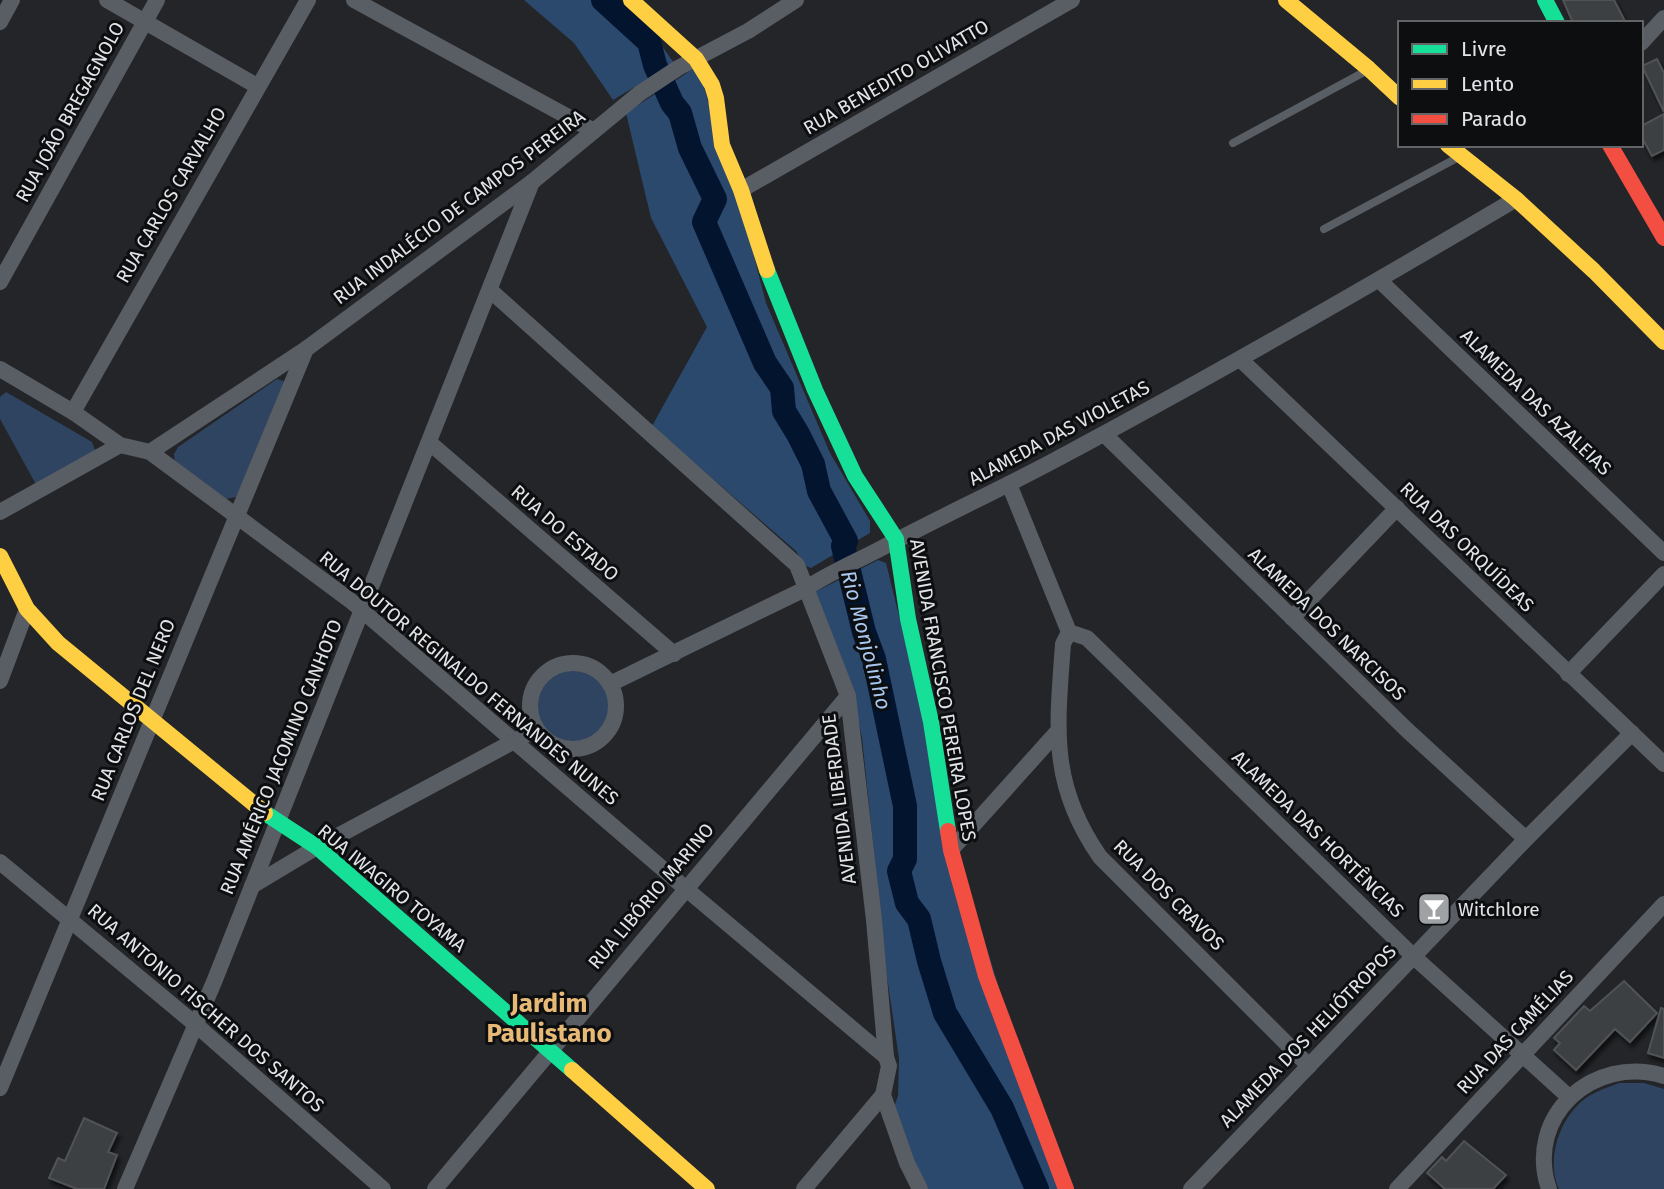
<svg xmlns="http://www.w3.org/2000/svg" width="1664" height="1189" font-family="'Fira Sans',sans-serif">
<defs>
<filter id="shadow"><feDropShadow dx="2.5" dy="4.5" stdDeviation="2" flood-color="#0009"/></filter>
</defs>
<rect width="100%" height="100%" fill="#232528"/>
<g fill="#2f4460">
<path d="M277 379 286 382 288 388 236 497 226 499 175 463 174 454 178 447Z"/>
<path d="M6 392 92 442 95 450 38 488 0 419V397Z"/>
<circle cx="572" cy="707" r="37"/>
<path d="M1619 1083H1644L1664 1089V1189H1559C1547 1163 1557 1127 1576 1107 1587 1094 1603 1089 1619 1083Z"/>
</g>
<g fill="#2b486d">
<path d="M524 0H618L652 32 674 63 613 100 574 43Z"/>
<path d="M693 69 700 75 740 202 766 303 830 453 870 521V533L811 568 804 565 796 551 652 426 707 327 651 218 626 113Z"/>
<path d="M878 560 886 563 916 684 937 787 1061 1189H925L894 1107 898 1096 899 1058 887 977 862 738 853 694 815 592Z"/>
</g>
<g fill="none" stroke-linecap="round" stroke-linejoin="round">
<path stroke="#03142f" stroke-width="24" d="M603 0 649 42 655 65 672 103 680 113 690 148 715 199 704 222 765 363 782 388 784 411 798 434 813 464 819 491 846 541 843 546 864 632 874 659 905 806V859L899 871 907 903 919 919 929 961 945 1013 1002 1108 1037 1189"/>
</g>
<g fill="#3e4043" stroke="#505254" stroke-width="2" filter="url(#shadow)">
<path d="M1563 0H1614L1626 23H1573Z"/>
<path d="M1657 59 1664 73V112L1642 66Z"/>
<path d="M1664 114V150L1652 156 1641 136V126Z"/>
<path d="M1624 981 1657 1013 1630 1042 1615 1029 1576 1070 1554 1050 1560 1043 1554 1038 1584 1006 1590 1011Z"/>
<path d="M1661 1008 1664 1009V1058L1648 1053Z"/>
<path d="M84 1118 117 1133 108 1152 117 1155 104 1189H77L49 1178 58 1158 65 1161Z"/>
<path d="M1464 1141 1506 1175 1493 1189H1445L1427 1173 1442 1157 1446 1161Z"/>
</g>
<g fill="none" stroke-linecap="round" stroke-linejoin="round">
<g stroke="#595d64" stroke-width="8">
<path d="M1233 143 1366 71"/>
<path d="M1324 229 1457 158"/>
</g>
<g stroke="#595d64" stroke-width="16">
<path d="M107 0 257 86"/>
<path d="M354 0 594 131"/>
<path d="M0 22 12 0"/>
<path d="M1641 43 1664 18"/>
<path d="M741 190 1072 0"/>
<path d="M1379 280 1664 553"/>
<path d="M0 282 157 0"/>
<path d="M491 291 797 565 848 696 874 920 886 1057 889 1066 883 1095 907 1163 920 1189"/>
<path d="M1240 359 1664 764"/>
<path d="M0 369 73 412 120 445 150 452 351 601 685 888 886 1057"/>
<path d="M73 412 308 0"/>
<path d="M1104 434 1407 730 1526 839"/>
<path d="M430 443 674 654"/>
<path d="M150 452 306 349 532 182 640 93 678 68 748 31 796 0"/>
<path d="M1009 484 1069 632 1063 644C1057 728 1049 784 1100 857L1309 1066"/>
<path d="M0 512 120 445"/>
<path d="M1292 618 1397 508"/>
<path d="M1069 632 1087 638 1413 956 1569 1097"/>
<circle cx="573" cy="706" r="43"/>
<path d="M1568 674 1664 574"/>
<path d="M0 681 27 609"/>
<path d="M610 684 805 589C829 573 855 562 880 549 938 518 997 491 1055 460 1211 377 1364 289 1516 199"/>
<path d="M951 850 1057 732"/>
<path d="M0 862 195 1024 383 1189"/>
<path d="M252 886 317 847 535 730"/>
<path d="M0 1088 306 349"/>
<path d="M125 1189 214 982 532 182"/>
<path d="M435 1189 848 696"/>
<path d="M804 1189 883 1095"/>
<path d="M1191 1189 1526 839 1632 733"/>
<path d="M1397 1189 1664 904"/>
<path d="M1549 1189C1524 1116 1594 1054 1664 1076"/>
</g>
<g stroke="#16e098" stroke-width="16">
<path d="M1545 0 1557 23"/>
<path d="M767 270 815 390 855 476 896 539 908 619 931 722 948 831"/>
<path d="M265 813 317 847 572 1070"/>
</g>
<g stroke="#ffcf43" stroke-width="16">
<path d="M631 0 696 59 712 85 716 98 722 145 741 190 767 270"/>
<path d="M1286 0 1369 69 1400 98"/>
<path d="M1448 145 1516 199 1594 271 1664 342"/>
<path d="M0 556 27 609 58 643 265 813"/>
<path d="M572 1070 707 1189"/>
</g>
<g stroke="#f24e42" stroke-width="16">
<path d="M1610 145 1664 238"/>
<path d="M948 831 951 850 986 976 1066 1189"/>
</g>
</g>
<defs>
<symbol id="bar-square" viewBox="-11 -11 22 22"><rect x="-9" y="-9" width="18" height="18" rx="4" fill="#9fa2a5" stroke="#0c0e10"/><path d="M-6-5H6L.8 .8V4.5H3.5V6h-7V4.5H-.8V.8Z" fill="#fff"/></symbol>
</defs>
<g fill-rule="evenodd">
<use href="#bar-square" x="1415" y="890" width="38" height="38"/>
</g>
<g text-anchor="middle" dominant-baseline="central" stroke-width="6" stroke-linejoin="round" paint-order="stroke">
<g font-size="19" fill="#e2e5e8" stroke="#0c0e10">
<text transform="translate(896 77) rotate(-30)">RUA BENEDITO OLIVATTO</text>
<text transform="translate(70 112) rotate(-61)">RUA JOÃO BREGAGNOLO</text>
<text transform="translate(171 195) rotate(-60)">RUA CARLOS CARVALHO</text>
<text transform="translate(459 207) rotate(-37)">RUA INDALÉCIO DE CAMPOS PEREIRA</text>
<text transform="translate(1536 402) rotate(44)">ALAMEDA DAS AZALEIAS</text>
<text transform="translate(1059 433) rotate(-28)">ALAMEDA DAS VIOLETAS</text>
<text transform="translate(565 533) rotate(41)">RUA DO ESTADO</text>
<text transform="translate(1467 547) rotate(44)">RUA DAS ORQUÍDEAS</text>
<text transform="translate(1327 624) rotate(44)">ALAMEDA DOS NARCISOS</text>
<text transform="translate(469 678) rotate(40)">RUA DOUTOR REGINALDO FERNANDES NUNES</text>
<text transform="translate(943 690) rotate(80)">AVENIDA FRANCISCO PEREIRA LOPES</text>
<text transform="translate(133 710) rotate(-68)">RUA CARLOS DEL NERO</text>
<text transform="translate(281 757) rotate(-68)">RUA AMÉRICO JACOMINO CANHOTO</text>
<text transform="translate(839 799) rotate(-97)">AVENIDA LIBERDADE</text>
<text transform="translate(1318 834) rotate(44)">ALAMEDA DAS HORTÊNCIAS</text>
<text transform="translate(392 888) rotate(40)">RUA IWAGIRO TOYAMA</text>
<text transform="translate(1169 895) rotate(45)">RUA DOS CRAVOS</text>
<text transform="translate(651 896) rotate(-50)">RUA LIBÓRIO MARINO</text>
<text transform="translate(206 1008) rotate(41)">RUA ANTONIO FISCHER DOS SANTOS</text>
<text transform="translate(1515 1032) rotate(-47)">RUA DAS CAMÉLIAS</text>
<text transform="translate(1308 1036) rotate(-46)">ALAMEDA DOS HELIÓTROPOS</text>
</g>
<g font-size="19" fill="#e2e5e8" stroke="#0c0e10" text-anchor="start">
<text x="1458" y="909">Witchlore</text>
</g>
<g font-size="21" font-style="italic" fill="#a9c8f1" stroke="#0c0e10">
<text transform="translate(866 640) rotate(75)">Rio Monjolinho</text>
</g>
<g font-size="26" font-weight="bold" fill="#e7b976" stroke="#0c0e10">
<text x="549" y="1003">Jardim<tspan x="549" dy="30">Paulistano</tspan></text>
</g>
</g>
<rect x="1398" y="21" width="245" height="126" fill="#0c0e10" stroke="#626466" stroke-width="2"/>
<rect x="1412" y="44" width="35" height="10" fill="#16e098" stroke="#626466" stroke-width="2"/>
<text x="1461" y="56" font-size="21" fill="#e2e5e8">Livre</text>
<rect x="1412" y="79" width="35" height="10" fill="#ffcf43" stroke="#626466" stroke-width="2"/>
<text x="1461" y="91" font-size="21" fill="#e2e5e8">Lento</text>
<rect x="1412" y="114" width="35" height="10" fill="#f24e42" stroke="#626466" stroke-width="2"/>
<text x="1461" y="126" font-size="21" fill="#e2e5e8">Parado</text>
</svg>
